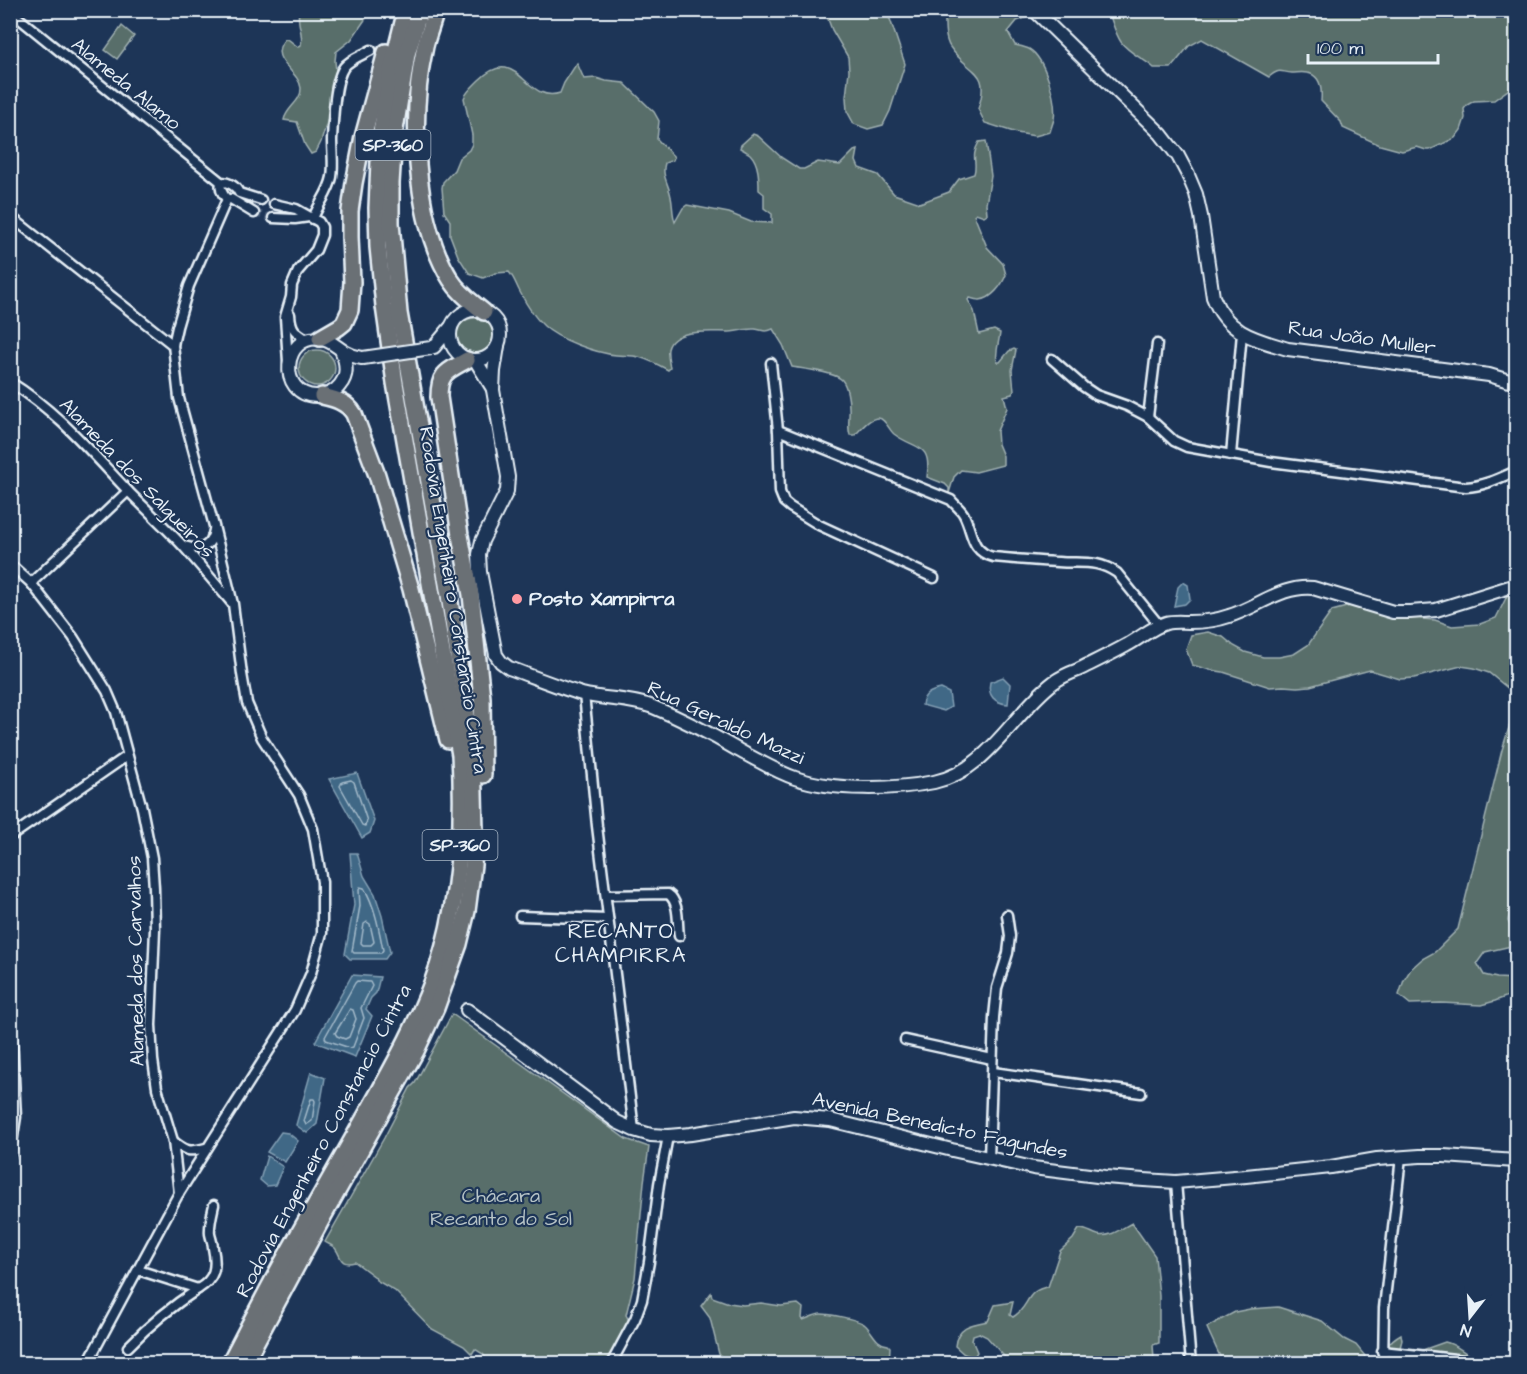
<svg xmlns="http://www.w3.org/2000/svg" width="1527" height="1374" font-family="'Architects Daughter',sans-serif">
<rect width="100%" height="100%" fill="#1d3557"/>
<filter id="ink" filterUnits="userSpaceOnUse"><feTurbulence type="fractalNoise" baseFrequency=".0167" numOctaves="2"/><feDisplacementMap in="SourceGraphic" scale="12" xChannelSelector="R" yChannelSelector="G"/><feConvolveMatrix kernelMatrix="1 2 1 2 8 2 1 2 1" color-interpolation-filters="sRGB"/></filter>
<g filter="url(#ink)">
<g fill="#586e6a" stroke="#a0b0b1" stroke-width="1.5">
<path d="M299 11H371L351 40 336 52 335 61 337 81 334 99 321 142 316 152 311 154 305 145 297 122 284 120C286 108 302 101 301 88 299 70 266 60 285 39L289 40 298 47 301 45C304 33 296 23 299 11Z"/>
<path d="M825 11H880L890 19 905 64 890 111 883 125 868 129 854 124 847 111 846 97 849 71 848 57 832 30Z"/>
<path d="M945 11H1035L1033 15 1017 21 1008 32 1015 45C1019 46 1025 47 1029 49 1045 58 1057 101 1054 119 1053 123 1051 128 1050 132L1035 136 1017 133 985 123 978 109C992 68 968 74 950 47 944 38 945 22 945 11Z"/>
<path d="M1108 11H1516V84L1494 100 1474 101 1467 105 1464 109 1465 118 1461 130 1455 138 1430 150H1426L1417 147 1402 151 1380 145 1343 128 1341 122 1321 101C1322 90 1321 75 1307 73 1302 72 1297 73 1292 73 1280 72 1280 68 1269 77L1202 39 1189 46 1171 68H1154C1144 59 1129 53 1121 42 1115 33 1112 20 1108 11Z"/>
<path d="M122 26 134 36 117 59 105 50Z"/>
<path d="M577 63 584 79 596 78 606 81 624 83 654 112 659 121 657 139 674 157 673 160 665 163C661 176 669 184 671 197 673 206 672 213 675 222L683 208 687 205 729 213 751 222 772 223V214L764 208V194L759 190C759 179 759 163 750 154 747 152 744 150 740 148L741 145 753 134 758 136 782 158 799 169H804L818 162 840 165 854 151 858 150 856 161 859 168 878 175 894 194 920 203 949 192 959 179 974 174C978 161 970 158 979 142L986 141 991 176 986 204 987 214 984 216 976 213 974 215 987 247 1003 264 1006 275C1002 285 992 299 980 300 977 300 973 299 970 298L968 300 974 311 979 334 994 330 1000 333C999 342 995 354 997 362H1000L1009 351 1014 349 1016 350 1012 370 1014 391 1012 394 1004 396 1007 408 997 431 998 444 1003 456V465L976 472 961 470 954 477 949 493V488L945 484 927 477C932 442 915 450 894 434 889 430 885 418 878 418 869 418 861 429 855 435H850C847 426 850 416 849 407 849 399 847 386 842 380 835 372 803 369 792 367L783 345 773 329C763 333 764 330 755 329 747 328 736 332 727 332 711 332 673 328 668 349 667 355 669 362 670 368L668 370C659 365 649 360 639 357 631 355 623 356 616 355 596 353 559 340 544 326 534 317 526 304 520 292 516 285 515 279 509 272L496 273 483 278 469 273 458 256 450 235V221L444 212 442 188 443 182 454 170 459 158 469 150 472 144V135L464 98C467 91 473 86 479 80 518 42 525 105 560 93L564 83Z"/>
<circle cx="475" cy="337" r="19"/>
<circle cx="317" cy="368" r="18"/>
<path d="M1516 588V876L1508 921 1514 934 1516 935V945L1485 952 1477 963 1484 975 1497 978 1516 979V993L1495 1001 1481 1005 1441 1003 1410 1004 1399 995 1404 980 1411 969 1422 959 1435 952 1458 929 1502 750 1512 718 1510 690 1489 673 1474 668 1461 666 1414 678 1400 679 1370 670 1310 686 1297 687 1283 686 1270 687 1223 672 1210 670 1192 665 1186 649 1191 635 1208 632 1223 637 1234 646 1245 652 1263 657H1279L1294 654 1308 645 1332 611 1350 606 1377 604 1422 619 1435 620 1452 626 1480 624 1496 618 1509 592Z"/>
<path d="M452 1014 626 1139 649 1147 644 1182 635 1278 626 1315 631 1324 628 1342 617 1363H490L483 1354 475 1349 472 1354 464 1346 432 1329 395 1291 376 1280 375 1277 355 1262C339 1266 342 1257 335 1248 332 1245 328 1244 325 1242L384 1138 410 1088 415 1083Z"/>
<path d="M1132 1223 1155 1256 1159 1296V1343L1153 1345 1154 1359 1153 1363H1010L987 1337 979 1333 973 1335 972 1340 977 1352 974 1357 964 1354 955 1346C957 1326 971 1324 988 1321L995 1305 1013 1302 1010 1315 1013 1317C1030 1307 1025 1290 1048 1287L1060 1251 1073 1239 1079 1229C1087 1229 1091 1233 1098 1235 1110 1238 1122 1228 1132 1223Z"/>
<path d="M711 1293 712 1297 729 1303 743 1305 761 1303 781 1306 798 1304 803 1308 802 1318 803 1320C809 1318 816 1314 821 1314 830 1314 856 1319 864 1324 873 1331 875 1344 888 1345L890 1347 889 1363H726L719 1354 710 1318 701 1306Z"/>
<path d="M1278 1307 1322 1321 1344 1339 1356 1345 1365 1356 1361 1363H1223L1207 1328 1209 1326 1235 1312 1250 1309Z"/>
<path d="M1401 1334 1402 1340 1396 1363 1379 1364C1382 1351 1390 1340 1401 1334Z"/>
<path d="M1445 1342C1456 1344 1461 1351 1471 1356 1483 1361 1496 1362 1509 1363L1402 1364 1417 1352Z"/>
</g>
<g fill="#3f6886" stroke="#839fb4" stroke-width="1.5">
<path d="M1183 582 1188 585 1190 599 1185 604 1174 606 1178 587Z"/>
<path d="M1003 677 1010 684 1008 704C995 703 987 696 990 682Z"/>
<path d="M941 689 949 693 951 707 944 711 922 705C923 694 931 691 941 689Z"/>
<path d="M357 773 374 821 370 833 362 838 329 779Z"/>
<path d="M350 853H357L364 876 375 894 382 916 390 952 385 959H350L345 954 354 905Z"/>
<path d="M352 975 380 977 376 993 371 998 366 1009 372 1016 355 1057 315 1042Z"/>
<path d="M311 1072 325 1078 317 1124 307 1133 296 1125Z"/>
<path d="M281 1132 288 1133 298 1141 285 1162 267 1152Z"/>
<path d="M267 1156 283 1167 275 1185 267 1186 260 1180Z"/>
</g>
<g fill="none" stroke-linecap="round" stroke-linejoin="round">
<g stroke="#a4baca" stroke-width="1.5">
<path d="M351 780 354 782 367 821 365 826 362 825 340 786 342 782Z"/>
<path d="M360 887 364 888C375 906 379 929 383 950L381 953H354L352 951 360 906 359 890Z"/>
<path d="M367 922 370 924 374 942 371 945H363L361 943 364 924Z"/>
<path d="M357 981 370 982 372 986 361 1008 364 1018 353 1047 350 1048 326 1040 325 1037 355 983Z"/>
<path d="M350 1009 353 1010 356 1019 349 1037 345 1039 337 1036 335 1033Z"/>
<path d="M311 1099H314L315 1101 312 1121 306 1125 304 1121Z"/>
</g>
<path stroke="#3b516f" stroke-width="8" stroke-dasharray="8 4" stroke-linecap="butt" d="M254 213 273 218"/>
<defs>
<g id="street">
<path d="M10 11 221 182C229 182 236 186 239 193L261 200"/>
<path d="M221 182C219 189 222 194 227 199"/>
<path d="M231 199 254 213"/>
<path d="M274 204 296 209 319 222 322 227V235L316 250 298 271 292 285 291 297 285 317 288 362"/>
<path d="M10 216 173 345"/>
<path d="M273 218 295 219 309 217"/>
<path d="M313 219C318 204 329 193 332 177 334 165 332 153 332 140 333 122 334 81 344 67 350 59 363 55 371 50"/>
<path d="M290 314C291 330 295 332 308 340"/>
<path d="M1052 359 1084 387 1096 395 1127 406 1148 417 1174 441 1187 447 1271 462 1466 487C1484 486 1500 478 1516 471"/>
<path d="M771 363 778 430 780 492 784 502 790 507 819 525 934 578"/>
<path d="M10 382C57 411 91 452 128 491 146 509 165 527 183 546 199 564 215 583 231 602"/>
<path d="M1148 417 1157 344"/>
<path d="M778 430 951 500C955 505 961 509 964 515 973 532 970 551 993 557 1015 559 1037 561 1058 562 1081 564 1097 559 1117 573L1160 626"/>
<path d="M1231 455 1242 333"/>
<path d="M184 546C201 551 211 548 214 530"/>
<path d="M10 564 31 583 73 637 107 691 116 712 142 808 152 858 154 888 155 929 151 1025 153 1060 157 1088 173 1141 179 1193"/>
<path d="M31 583 128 491"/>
<path d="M584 694 597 826 634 1130"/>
<path d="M10 837 127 756"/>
<path d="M606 895 668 894C680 902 677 923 679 936"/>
<path d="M520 916 608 919"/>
<path d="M10 997 16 1117 10 1155"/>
<path d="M905 1040 992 1059"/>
<path d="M993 1072 1141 1093"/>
<path d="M173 1141C186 1152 190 1152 206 1148"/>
<path d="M989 1159 994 1017 997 988 1008 953 1010 936 1007 915"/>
<path d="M1176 1182 1191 1364"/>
<path d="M198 1289C215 1279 217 1267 213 1248 213 1243 211 1239 210 1234 209 1225 212 1214 214 1205"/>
<path d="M128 1347C149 1325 172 1306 198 1289L138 1270"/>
<path d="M1382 1351 1501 1364"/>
<path d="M87 1364 179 1193 295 1010 311 973 322 933V882L313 829 299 795 262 738 247 703 242 674 233 604 214 526 179 398 173 345 177 327 189 286 227 199"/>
<path d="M611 1364 635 1319 642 1300 649 1262 659 1184 668 1136"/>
<path d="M1383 1364 1384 1308 1401 1157"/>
</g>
<g id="secondary">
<path d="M1034 10 1161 134 1178 156 1188 175 1196 194 1201 216 1213 297C1227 333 1254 339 1288 349L1489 375 1516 383"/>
<circle cx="475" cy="335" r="25"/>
<path d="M498 346 494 371 493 390 508 477 507 491 482 541 479 554 480 572 496 655 501 662 509 668C534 677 558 687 582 694 605 700 630 698 653 707 682 719 711 734 738 750 757 760 775 771 795 778 833 791 894 790 934 782 988 771 1013 713 1054 682 1061 677 1070 673 1078 670 1094 662 1111 654 1127 645 1139 639 1152 627 1166 623 1173 621 1181 622 1189 622 1202 622 1215 621 1229 616 1258 607 1282 585 1313 588L1393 612H1410L1436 610 1516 585"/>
<path d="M434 347 450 328"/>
<path d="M341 350C346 361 349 374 340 385 335 392 326 396 316 396 277 395 282 333 321 339 331 340 336 347 345 352 350 355 356 357 362 358"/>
<path d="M476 361 493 389"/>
<path d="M467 1010 617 1122 634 1130 651 1135 668 1136 691 1134 794 1117 830 1120 952 1150 1033 1168 1105 1177 1144 1180 1176 1182 1246 1176 1331 1167 1377 1159 1420 1156H1444L1516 1161"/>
</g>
<g id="highway">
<path d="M436 10C433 22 428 34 425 46 410 113 413 220 451 280 459 293 472 302 484 312"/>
<path d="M320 338 339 327 344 323 350 310 352 282 350 237V211L354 183 363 137 386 52"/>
<path d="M467 360C448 371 439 372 439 397L460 535 471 595 482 698 483 775"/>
<path d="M322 396C335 399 347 402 354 414L377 475 411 589 448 740"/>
<path d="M229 1364C249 1326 268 1288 289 1251 311 1212 334 1172 356 1133 386 1079 419 1024 438 966 460 897 464 826 460 755L395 383 384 306 378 247 377 208 380 138 391 70 406 10"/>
<path d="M244 1364 324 1215 416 1051 436 1008 459 944 467 911 473 865 475 831 473 756 449 595 399 313 391 223V183L394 136 407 54 420 10"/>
</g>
</defs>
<use href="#street" stroke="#e8f1f8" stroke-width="13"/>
<use href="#secondary" stroke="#e8f1f8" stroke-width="16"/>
<use href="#highway" stroke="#e8f1f8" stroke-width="20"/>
<use href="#street" stroke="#1d3557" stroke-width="8"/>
<use href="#secondary" stroke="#1d3557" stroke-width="12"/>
<use href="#highway" stroke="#6b6f75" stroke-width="15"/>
<defs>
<path id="secondary-bridge" d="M363 358 431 348"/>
</defs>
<use href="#secondary-bridge" stroke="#e8f1f8" stroke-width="16" stroke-linecap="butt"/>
<use href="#secondary-bridge" stroke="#1d3557" stroke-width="12"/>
</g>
</g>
<circle fill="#ff9aa2" stroke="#1d3557" stroke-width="2" cx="517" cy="599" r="6"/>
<g text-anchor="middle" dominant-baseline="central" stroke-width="4.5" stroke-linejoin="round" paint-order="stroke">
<g fill="#1d3557" stroke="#abb9c8" stroke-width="1.5">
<rect x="355.5" y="130" width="75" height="30" rx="4.5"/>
<rect x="422.5" y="830" width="75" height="30" rx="4.5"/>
</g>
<g font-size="18" font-weight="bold" fill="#e8f1f8">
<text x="393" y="145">SP-360</text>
<text x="460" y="845">SP-360</text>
</g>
<g font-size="20" fill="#e8f1f8" stroke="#1d3557">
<text transform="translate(126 84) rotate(39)">Alameda Alamo</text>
<text transform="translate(1362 338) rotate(8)">Rua João Muller</text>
<text transform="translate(137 478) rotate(46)">Alameda dos Salgueiros</text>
<text transform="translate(453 600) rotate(81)">Rodovia Engenheiro Constancio Cintra</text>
<text transform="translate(726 723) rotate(25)">Rua Geraldo Mazzi</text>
<text transform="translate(136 961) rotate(-91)">Alameda dos Carvalhos</text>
<text transform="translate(940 1126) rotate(12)">Avenida Benedicto Fagundes</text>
<text transform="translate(324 1141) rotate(-62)">Rodovia Engenheiro Constancio Cintra</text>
</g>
<g font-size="20" font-weight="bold" fill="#e8f1f8" stroke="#1d3557" text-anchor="start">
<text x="529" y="599">Posto Xampirra</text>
</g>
<g font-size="20" fill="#b6c3c6" stroke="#1d3557">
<text x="501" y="1196">Chácara<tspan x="501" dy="23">Recanto do Sol</tspan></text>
</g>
<g font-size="21" letter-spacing="1.5" fill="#e8f1f8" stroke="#1d3557">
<text x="621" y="931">RECANTO<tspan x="621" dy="24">CHAMPIRRA</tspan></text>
</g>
</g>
<rect width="1527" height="1374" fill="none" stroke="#1d3557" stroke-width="36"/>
<rect x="18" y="18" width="1491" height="1338" fill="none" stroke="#e8f1f8" stroke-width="2" filter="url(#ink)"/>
<g transform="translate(1470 1317) rotate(197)" stroke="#1d3557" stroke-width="4.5" paint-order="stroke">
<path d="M0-4.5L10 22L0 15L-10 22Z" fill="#e8f1f8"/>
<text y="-9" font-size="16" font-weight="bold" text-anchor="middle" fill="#e8f1f8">N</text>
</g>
<path d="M1308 54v9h130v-9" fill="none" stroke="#e8f1f8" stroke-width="3"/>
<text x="1317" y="54" font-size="18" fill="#e8f1f8" stroke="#1d3557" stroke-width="4.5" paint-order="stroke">100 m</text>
</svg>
